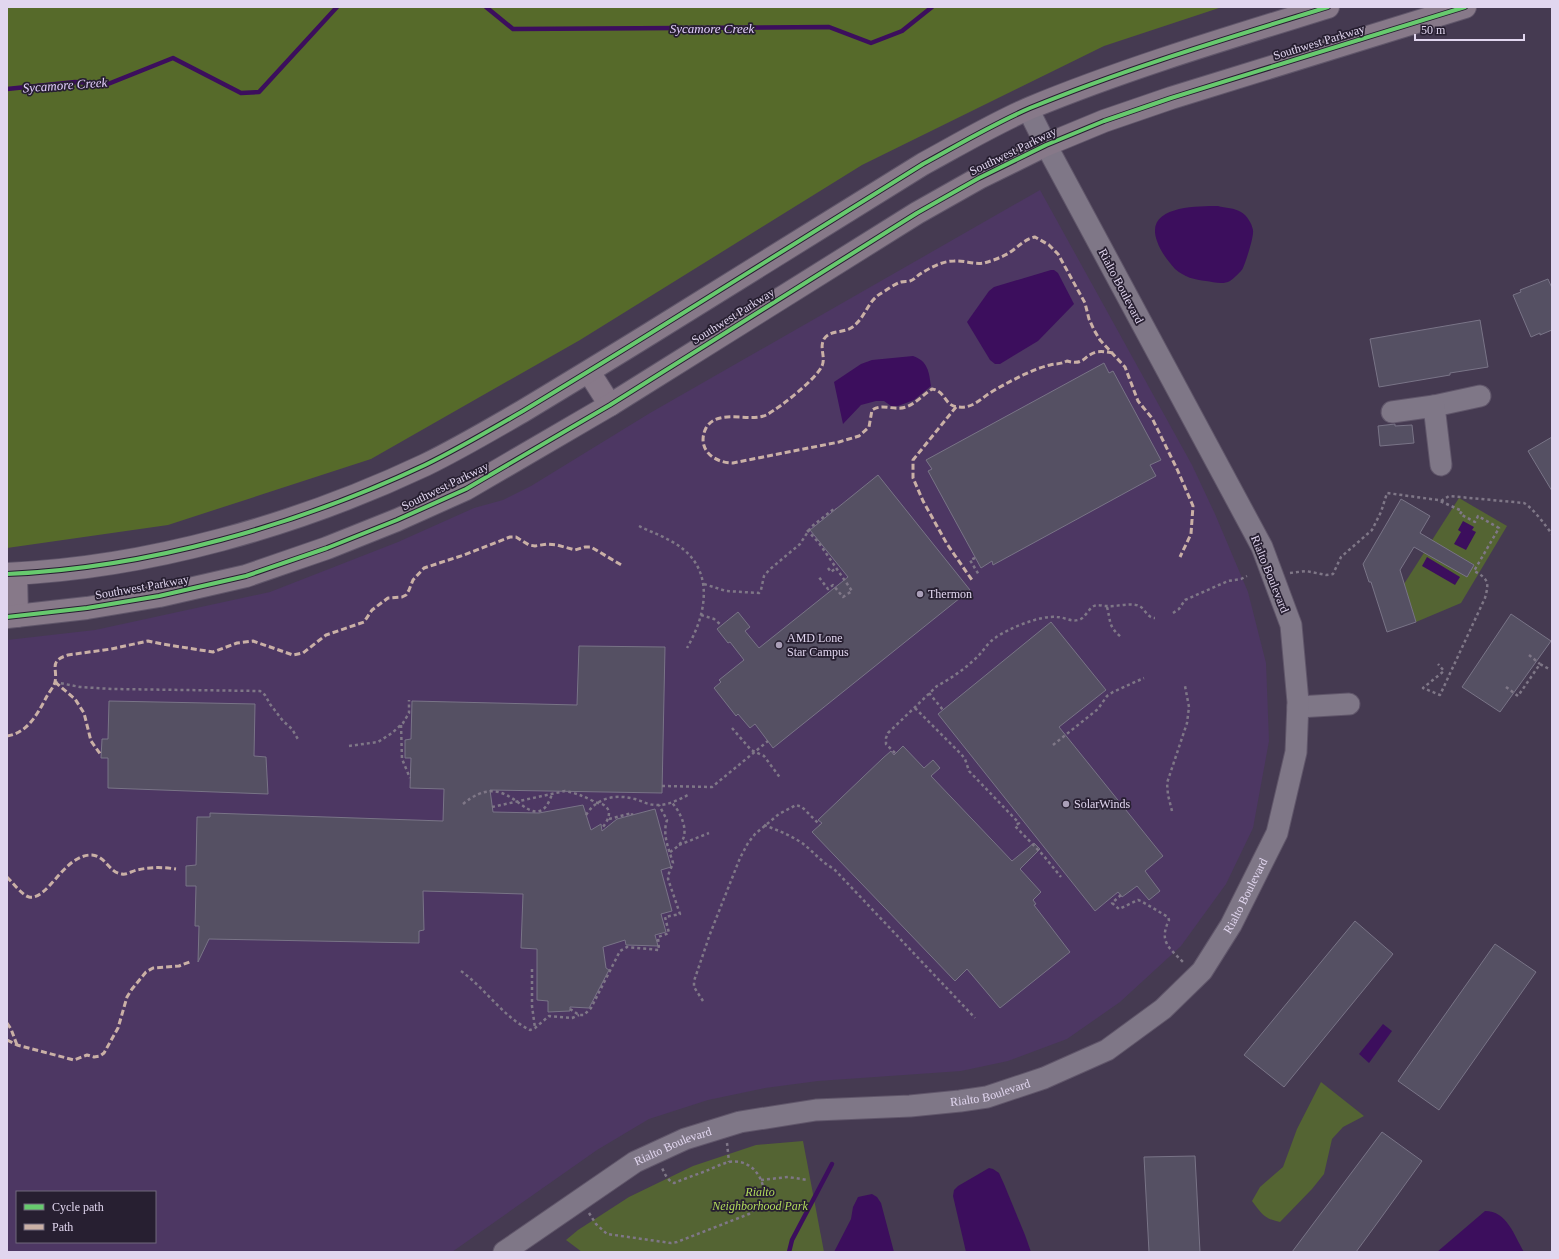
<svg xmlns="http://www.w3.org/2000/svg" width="1559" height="1259" font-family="Georgia,serif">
<rect width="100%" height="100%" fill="#453a51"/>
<path fill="#4d3763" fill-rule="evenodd" d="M1040 190 1192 465 1215 514 1248 592 1266 663 1269 741 1253 828 1226 884 1181 946 1120 1002 1067 1039 1008 1061 961 1071 818 1081 765 1088 708 1100 649 1119 597 1150 452 1252H7V640L95 630 270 592 398 542 474 508 503 500 531 486 650 413ZM17 1192H155V1242H17Z"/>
<g fill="#546433">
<path d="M1459 498 1507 526 1461 603 1416 622 1404 584Z"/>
<path d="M1321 1082 1364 1116 1343 1127 1332 1139 1324 1174 1312 1189 1280 1222C1264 1219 1261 1213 1252 1201L1260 1187 1283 1167 1297 1129Z"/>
<path d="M803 1141 824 1252H582L566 1240 578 1230 629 1197 693 1166 756 1145Z"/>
</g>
<path fill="#566a2a" d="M7 7H1222L1104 46 862 165 580 340 371 459 168 525 7 548Z"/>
<g fill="#3c0e5d">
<path d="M1218 206C1225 208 1235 208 1241 212 1247 215 1252 224 1253 230 1254 237 1246 261 1243 268 1241 272 1233 279 1230 281 1223 285 1213 282 1206 281 1195 280 1184 277 1175 269 1168 261 1160 251 1157 241 1144 206 1196 206 1218 206Z"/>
<path d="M1051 270H1054L1058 273 1074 304 1038 341 1000 364H995L990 360 967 322 989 291 994 287Z"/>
<path d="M913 356C928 361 929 372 931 386L914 400 898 406H891L884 401H876L861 405 843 424 834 382 861 364 872 360Z"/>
<path d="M1463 521 1474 527 1472 530 1476 532 1466 550 1454 544 1461 532 1458 530Z"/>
<path d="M1427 557 1460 577 1455 585 1422 566Z"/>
<path d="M1383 1024 1392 1031 1369 1063 1359 1054Z"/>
<path d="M989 1168 993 1169 999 1173 1004 1184 1025 1235 1031 1252H966L953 1196 954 1190 958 1186Z"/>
<path d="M872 1194 877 1197 881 1203 894 1252H834L851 1219 853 1207 858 1197Z"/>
<path d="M1485 1211C1507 1211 1514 1235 1524 1252H1437Z"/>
</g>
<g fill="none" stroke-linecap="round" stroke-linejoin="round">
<g stroke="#3c0e5d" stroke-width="4.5">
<path d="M486 7 513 29 829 27 871 43 902 31 932 7"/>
<path d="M7 89 75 82 108 84 173 58 241 93 259 92 337 7"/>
<path d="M789 1252 792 1240 832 1164"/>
</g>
</g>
<g fill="#555063" stroke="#797487">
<path d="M1548 279 1552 288V330L1540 335V333L1531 337 1513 295 1521 292 1520 290Z"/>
<path d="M1480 320 1488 367 1450 373V375L1379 387 1370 339Z"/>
<path d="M1104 363 1109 373 1113 371 1161 460 1150 465 1156 476 993 565 992 561 981 568 928 471 932 469 926 460Z"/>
<path d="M1395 424V426L1412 425 1414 443 1380 446 1378 426Z"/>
<path d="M1552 437V491L1528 451Z"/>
<path d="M878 475 970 590 773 748 755 724 750 728 738 714 736 716 714 688 721 682 719 680 744 660 730 642 728 643 717 629 738 612 750 627 745 631 759 648 848 577 810 530Z"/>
<path d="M1401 499 1430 516 1420 533 1474 565 1467 577 1414 547 1400 570 1416 622 1387 632 1371 582H1369L1363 564Z"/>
<path d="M1511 614 1551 641 1500 712 1462 687Z"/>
<path d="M1051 622 1106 690 1059 727 1163 856 1145 871 1160 891 1149 900 1137 886 1122 897 1118 892 1095 911 938 714Z"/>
<path d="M579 646 665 647 662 793 490 790 493 812 539 813 583 805 591 830 601 824 602 831 617 819 655 809 671 867 661 870 672 911 661 914 666 932 655 935 658 946 626 945 625 940 603 947 606 968 609 970 589 1008 570 1007V1011L548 1012V1001L537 1000V949L521 948 523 894 423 891 424 930 419 931V943L209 939 198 962 199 926H195L196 886H186V866L196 865 197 817H210V813L443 821 444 789 410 788 411 758H405V740L411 739 412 701 577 705Z"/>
<path d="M109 701 255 704 254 756 266 757 268 794 108 788V758H101L102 739H108Z"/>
<path d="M903 746 924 768 933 760 940 768 931 776 1012 861 1034 843 1040 849 1020 869 1041 892 1033 900 1036 904 1034 905 1070 952 1000 1008 967 969 955 981 812 832 822 823 818 820 883 758 891 751 894 755Z"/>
<path d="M1355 921 1393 954 1284 1087 1244 1055Z"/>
<path d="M1495 944 1536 972 1439 1110 1398 1081Z"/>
<path d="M1382 1132 1422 1161 1378 1222 1356 1252H1292Z"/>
<path d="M1195 1156 1200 1252H1149L1144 1157Z"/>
</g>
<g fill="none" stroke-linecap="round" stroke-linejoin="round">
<defs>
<g id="minor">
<path d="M1434 406 1480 396"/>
<path d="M1392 412 1434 406 1441 465"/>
<path d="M1298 707 1349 704"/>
<path id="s1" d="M504 1252 635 1162 685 1139 740 1122 816 1110 910 1106 960 1101 987 1097 1044 1078 1107 1050 1163 1009 1202 971 1231 925 1277 833 1296 752 1298 702 1291 625 1262 547 1046 145 1028 109"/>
</g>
<g id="major">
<path d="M589 372 610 405"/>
<path d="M7 574C148 568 298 525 425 465 458 449 490 430 523 411 571 382 619 353 667 323 752 270 837 217 923 164 958 145 993 124 1030 108 1127 68 1228 38 1328 7"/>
<path d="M16 574 17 616"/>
<path d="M7 617 87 608 159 596 246 576 327 548 397 520 466 489 610 405 917 213 979 178 1046 145 1104 121 1171 98 1465 7"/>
</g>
</defs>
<use href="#minor" stroke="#60566a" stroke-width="23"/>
<use href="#major" stroke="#60566a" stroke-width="24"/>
<g stroke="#7f7787" stroke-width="2.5" stroke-dasharray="3 3" stroke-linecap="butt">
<path d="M1441 501 1449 496 1524 503C1534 509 1545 525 1552 534"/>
<path d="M639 526C653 533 671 539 683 549 715 575 705 617 687 648"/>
<path d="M807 530 819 543 852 591 843 597 833 585 828 589 818 576"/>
<path d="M975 558 970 560 979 575"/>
<path d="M828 568 831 572 836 568"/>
<path d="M1290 573 1306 571 1326 575 1333 574 1341 557 1372 530 1381 512 1387 493 1438 500 1462 511 1460 514 1475 522 1478 516 1499 528 1474 571C1489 579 1489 583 1485 598L1440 695 1423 688 1444 671 1438 664"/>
<path d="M704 584 726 591 759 593 761 590 764 576 769 570 800 544 811 527 835 508 836 509"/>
<path d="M1107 607C1111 622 1108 626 1121 637"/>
<path d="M1173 613 1179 609 1185 600 1228 581 1241 579 1247 576"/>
<path d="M701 615 714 619 721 625"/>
<path d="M1529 655 1540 664"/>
<path d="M55 682 80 687 112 689 260 691 265 695 270 704 283 721 292 729 299 741"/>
<path d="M1506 687 1518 696 1540 664 1549 669"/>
<path d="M929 693 943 710"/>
<path d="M915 708 961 754 965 759 969 771 1019 823 1015 826 1043 855 1061 877"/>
<path d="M401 725 402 759 410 778"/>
<path d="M732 728 751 750 764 756 781 779"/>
<path d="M1053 745 1098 709 1107 696 1113 692 1144 678"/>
<path d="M349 746 378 742 392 733 403 723 409 713V700"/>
<path d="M895 753 886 744V738L888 733 937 686C952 678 969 666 981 653 985 648 989 642 995 638 1009 628 1041 615 1057 617 1064 617 1071 622 1078 620 1085 619 1088 609 1094 606 1098 604 1102 606 1106 606 1116 607 1127 603 1136 605 1145 606 1146 618 1155 618"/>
<path d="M463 804C506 768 522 821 542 810 547 807 550 800 552 794"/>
<path d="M492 807 565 791C576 793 583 796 593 801 595 803 599 803 602 804 614 810 608 821 602 828"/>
<path d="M1172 811 1168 795 1167 783 1187 723 1189 707 1185 686"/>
<path d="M586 815C597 797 616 794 635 799 642 801 648 805 656 805 667 806 678 800 688 795"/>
<path d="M609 819 632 813V815"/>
<path d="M764 825C777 830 790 835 802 843 813 851 821 862 834 869L975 1018"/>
<path d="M679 845 709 833"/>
<path d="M670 852C674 849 679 846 682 841 689 830 680 811 672 803"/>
<path d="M1121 895 1112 903 1119 909 1138 900 1141 901 1168 917 1169 920C1159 941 1168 947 1183 962"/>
<path d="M532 969V1006L535 1028"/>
<path d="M461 971C486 989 503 1017 530 1030L535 1028 549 1016 572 1018 579 1015"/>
<path d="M703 1001 694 987V981L710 934 740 858 748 843 755 834 779 814 796 805 802 807 820 825"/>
<path d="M570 1009 579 1015H584L591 1008 620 951 627 947 659 950 658 937 669 933 665 917 680 914 668 879 669 873 673 863C669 849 662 835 667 820L659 805"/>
<path d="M727 1143 729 1162"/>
<path d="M761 1180 788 1177 808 1180"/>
<path d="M589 1213 596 1224 607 1234 671 1243 677 1242 749 1214C758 1207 765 1199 763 1186 759 1170 746 1159 729 1162 721 1164 713 1168 706 1171 695 1175 684 1179 674 1183 667 1180 665 1174 662 1168"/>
</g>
<use href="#minor" stroke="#7f7787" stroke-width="21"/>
<use href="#major" stroke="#877989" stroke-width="22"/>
<path stroke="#7f7787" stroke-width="2.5" stroke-dasharray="3 3" stroke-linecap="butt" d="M662 786 712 787 768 741"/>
<g stroke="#cab0a6" stroke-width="3" stroke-dasharray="6 3" stroke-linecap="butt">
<path d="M1113 353C1107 352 1102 351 1096 352 1083 356 1084 366 1067 361 1059 365 1057 363 1050 365 1041 367 1032 371 1023 375 1013 380 1003 385 993 391 981 398 973 409 958 407 944 406 946 391 932 389 923 395 915 404 906 407 893 411 883 403 872 410L869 427 859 436 839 442 733 463C713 463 696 448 706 428 718 407 752 424 768 414 782 406 816 379 822 366 826 357 819 348 824 339 830 330 843 333 851 328 865 319 867 302 880 294 885 291 896 283 901 282 904 281 908 282 910 281 914 280 917 276 920 274 930 268 942 261 954 261 964 260 974 265 984 263 992 261 1002 257 1009 253 1018 247 1025 239 1035 237L1049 245 1058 254 1085 303 1089 319 1094 330 1100 340 1125 367 1138 401 1152 418 1177 469 1193 506 1191 534 1180 557"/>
<path d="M956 407 913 460V478L923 501 947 544 972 580"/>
<path d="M55 682 75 699 84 713 91 741 101 755"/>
<path d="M7 736C28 733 38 713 47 696 49 692 54 687 55 682 58 669 48 661 68 655L111 649 148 641 162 644 213 652 237 643 253 641 293 655 303 653 326 635 364 622 372 610 388 598 402 597 406 595 409 590 413 580 424 568 464 555 510 537H516L529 545 535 546 547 544 557 545 575 550 585 547H591L623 566"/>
<path d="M7 877C12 882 23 896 29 897 48 901 64 854 92 855 106 856 109 873 122 874 127 875 132 871 137 870 150 867 162 867 176 869"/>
<path d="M7 1023 11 1029 17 1045"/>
<path d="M7 1040 17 1045 74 1060 87 1055 94 1057 100 1056 104 1053 118 1028 127 997 132 989 146 972 153 968 179 966 192 961"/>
</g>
<defs>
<g id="cycleway">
<path d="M7 574C148 568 298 525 425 465 458 449 490 430 523 411 571 382 619 353 667 323 752 270 837 217 923 164 958 145 993 124 1030 108 1127 68 1228 38 1328 7"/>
<path d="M7 617 87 608 159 596 246 576 327 548 397 520 466 489 610 405 917 213 979 178 1046 145 1104 121 1171 98 1465 7"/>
</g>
</defs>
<use href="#cycleway" stroke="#271f31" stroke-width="6"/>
<use href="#cycleway" stroke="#67ca6e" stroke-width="4"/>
</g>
<g fill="#aa9fb8" stroke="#271f31" stroke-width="1.5">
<circle cx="920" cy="594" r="4"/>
<circle cx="779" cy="645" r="4"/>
<circle cx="1066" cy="804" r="4"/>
</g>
<g text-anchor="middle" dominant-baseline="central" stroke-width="3.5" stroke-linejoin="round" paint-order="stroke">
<g font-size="12" fill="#e1d6ef" stroke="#271f31">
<text transform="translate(1319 42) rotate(-17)">Southwest Parkway</text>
<text transform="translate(1013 151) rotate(-26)">Southwest Parkway</text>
<text transform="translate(1121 286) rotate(62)">Rialto Boulevard</text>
<text transform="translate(733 316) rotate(-32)">Southwest Parkway</text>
<text transform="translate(445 486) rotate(-26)">Southwest Parkway</text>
<text transform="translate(1270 574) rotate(68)">Rialto Boulevard</text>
<text transform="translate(142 587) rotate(-10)">Southwest Parkway</text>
<text stroke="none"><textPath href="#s1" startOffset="860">Rialto Boulevard</textPath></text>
<text stroke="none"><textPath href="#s1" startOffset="524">Rialto Boulevard</textPath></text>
<text stroke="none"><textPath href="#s1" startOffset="200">Rialto Boulevard</textPath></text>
</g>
<g font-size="12" fill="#e1d6ef" stroke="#271f31" text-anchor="start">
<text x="928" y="594">Thermon</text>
<text x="787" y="638">AMD Lone<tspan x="787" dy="14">Star Campus</tspan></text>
<text x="1074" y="804">SolarWinds</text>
</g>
<g font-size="12" font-style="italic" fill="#b3de5c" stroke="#271f31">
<text x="760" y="1192">Rialto<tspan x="760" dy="14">Neighborhood Park</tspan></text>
</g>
<g font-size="13" font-style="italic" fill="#e3cffd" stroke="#271f31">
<text x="712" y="28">Sycamore Creek</text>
<text transform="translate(65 85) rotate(-4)">Sycamore Creek</text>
</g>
</g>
<rect width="1559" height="1259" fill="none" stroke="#e1d6ef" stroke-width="16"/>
<rect x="16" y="1191" width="140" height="52" fill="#271f31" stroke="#71687d"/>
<rect x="24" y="1204" width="20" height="6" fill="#67ca6e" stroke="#71687d"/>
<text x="52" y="1211" font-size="12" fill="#e1d6ef">Cycle path</text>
<rect x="24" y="1224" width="20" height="6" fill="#cab0a6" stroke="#71687d"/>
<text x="52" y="1231" font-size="12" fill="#e1d6ef">Path</text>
<path d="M1415 34v6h109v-6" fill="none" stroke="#e1d6ef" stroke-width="2"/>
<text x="1421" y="34" font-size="12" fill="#e1d6ef" stroke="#271f31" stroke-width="3" paint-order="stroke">50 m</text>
</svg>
